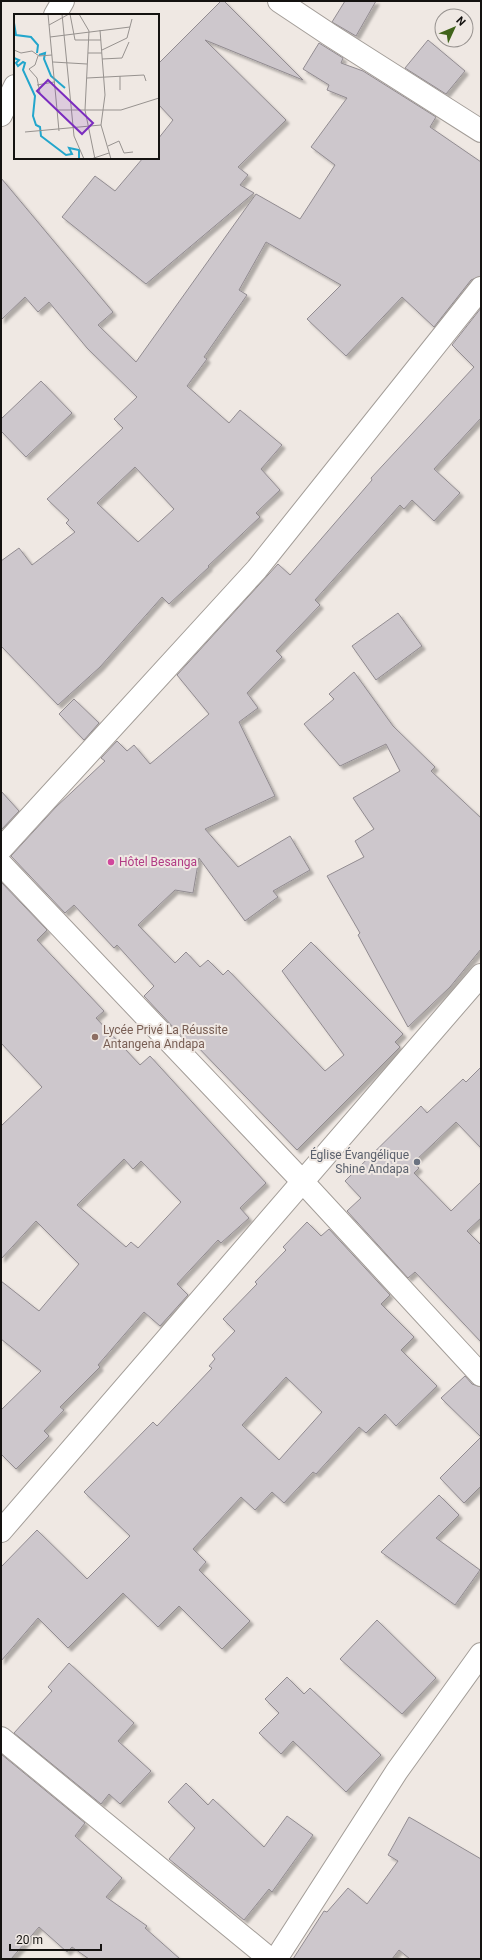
<svg xmlns="http://www.w3.org/2000/svg" width="482" height="1960" font-family="Roboto,sans-serif">
<defs>
<filter id="shadow"><feDropShadow dx="3.5" dy="3.5" stdDeviation="1" flood-color="#0004"/></filter>
</defs>
<rect width="100%" height="100%" fill="#efe8e3"/>
<g fill="#cdc7cc" stroke="#928c91" fill-rule="evenodd" filter="url(#shadow)">
<path d="M221 1H224L303 80 205 40 286 120 238 167 248 175 240 185 254 193 146 284 62 217 95 176 115 191 143 158H158V139L173 120 158 104V64Z"/>
<path d="M345 1H376L356 36 332 22Z"/>
<path d="M428 40 465 71 446 94 405 68Z"/>
<path d="M319 43 343 58 341 63 363 71 436 117 430 127 481 162V276L471 280 434 327 402 297 346 356 307 319 341 285 266 242 239 290 247 295 204 357 207 359 187 386 229 423 240 410 282 445 261 469 280 490 256 513 260 517 208 566 209 567 169 604 162 597 100 667 58 705 1 646V561L19 548 32 565 75 532 66 523 69 520 47 499 123 428 114 419 137 397 87 348 49 302 38 312 25 297 1 320V178L113 312 98 325 136 362 256 194 300 219 335 165 311 147 347 98 327 90 329 85 303 69ZM135 467 174 509 138 542 97 503Z"/>
<path d="M481 308V418L434 469 460 493 434 521 412 500 404 509 400 505 315 600 320 605 276 651 282 657 247 693 258 708 239 722 275 796 205 829 238 867 290 836 310 870 273 891 278 897 245 921 199 858 193 893 175 890 138 925 175 963 186 952 200 967 208 960 223 975 228 970 325 1071 344 1055 282 971 311 942 403 1034 395 1042 400 1047 297 1150 193 1042 190 1045 144 996 154 986 117 945 114 948 74 905 65 913 11 856 56 807 105 761 101 758 117 741 127 751 134 745 150 764 209 714 177 675 278 564 290 575 372 480 371 478 474 367 452 345Z"/>
<path d="M41 381 72 413 26 457 1 431V419Z"/>
<path d="M398 613 422 646 376 680 352 646Z"/>
<path d="M354 672 393 726 435 767 431 771 481 818V949L450 987 408 1027 358 935 360 933 327 876 364 857 355 841 374 829 353 798 400 771 386 744 340 766 304 724 334 699 329 694Z"/>
<path d="M74 699 99 723 84 740 59 714Z"/>
<path d="M1 791 19 811 1 830Z"/>
<path d="M1 882 47 930 37 940 104 1011 96 1018 140 1065 150 1056 266 1183 240 1208 249 1218 221 1243 218 1240 177 1284 188 1295 160 1326 144 1312 98 1365 100 1367 60 1407 64 1410 44 1431 49 1436 16 1469 1 1454V1410L41 1371 1 1339V1281L39 1311 79 1264 36 1221 1 1259V1126L42 1087 1 1043ZM124 1159 133 1169 141 1161 181 1202 138 1248 131 1242 126 1247 77 1205Z"/>
<path d="M481 1067V1148L456 1122 413 1163 419 1168 414 1173 451 1211 481 1182V1218L467 1231 481 1245V1342L415 1272 408 1278 347 1211 361 1198 345 1181 421 1106 427 1113 463 1079 466 1082Z"/>
<path d="M307 1222 321 1236 329 1229 390 1295 381 1304 414 1337 401 1350 437 1386 396 1426 385 1414 366 1433 359 1427 316 1474 313 1472 284 1503 272 1492 255 1510 241 1497 193 1549 206 1562 199 1570 250 1621 222 1649 179 1606 158 1627 123 1593 68 1648 38 1618 1 1661V1567L37 1530 87 1579 130 1536 84 1492 153 1422 157 1426 212 1368 209 1366 215 1359 212 1355 235 1331 223 1319 257 1284 255 1282 286 1250 283 1247ZM286 1377 322 1412 279 1460 242 1425Z"/>
<path d="M465 1376 472 1384 481 1387V1486L464 1503 440 1478 481 1437 441 1398Z"/>
<path d="M439 1495 459 1515 436 1538 480 1570 455 1605 381 1552Z"/>
<path d="M377 1620 436 1678 402 1714 340 1659Z"/>
<path d="M69 1663 134 1723 118 1741 151 1771 120 1804 109 1794 101 1804 14 1733 52 1691 48 1687Z"/>
<path d="M287 1677 304 1694 310 1688 381 1755 346 1792 293 1741 281 1754 259 1733 279 1713 265 1699Z"/>
<path d="M1 1754 85 1823 75 1836 122 1878 106 1897 147 1926 145 1928 180 1959H89L72 1947 67 1952 39 1927 11 1959H1Z"/>
<path d="M186 1783 208 1805 213 1799 264 1847 287 1816 313 1835 272 1892 269 1889 244 1920 169 1859 195 1828 168 1802Z"/>
<path d="M409 1817 481 1859V1959H410L399 1950 392 1959H293L324 1911 327 1912 348 1888 367 1904 398 1861 388 1855Z"/>
</g>
<g fill="none" stroke-linecap="round" stroke-linejoin="round">
<defs>
<g id="minor">
<path d="M279 1 330 35 481 131"/>
<path d="M55 15 63 1"/>
<path d="M1 115 15 86"/>
<path d="M1 849 257 569 481 288"/>
<path d="M1 864 302 1181 481 1375"/>
<path d="M1 1531 481 975"/>
<path d="M1 1738 270 1959"/>
<path d="M276 1959 397 1771 481 1654"/>
</g>
</defs>
<use href="#minor" stroke="#a39d98" stroke-width="24"/>
<use href="#minor" stroke="#fff" stroke-width="22"/>
</g>
<circle fill="#d1479c" stroke="#efe8e3" stroke-width="1.5" cx="111" cy="862" r="4"/>
<circle fill="#8d6e63" stroke="#efe8e3" stroke-width="1.5" cx="95" cy="1037" r="4"/>
<circle fill="#6b7280" stroke="#efe8e3" stroke-width="1.5" cx="417" cy="1162" r="4"/>
<g text-anchor="middle" dominant-baseline="central" stroke-width="4" stroke-linejoin="round" paint-order="stroke">
<g font-size="12" fill="#b23c85" stroke="#efe8e3" text-anchor="start">
<text x="119" y="862">Hôtel Besanga</text>
</g>
<g font-size="12" fill="#785e54" stroke="#efe8e3" text-anchor="start">
<text x="103" y="1030">Lycée Privé La Réussite<tspan x="103" dy="14">Antangena Andapa</tspan></text>
</g>
<g font-size="12" fill="#5b616d" stroke="#efe8e3" text-anchor="end">
<text x="409" y="1155">Église Évangélique<tspan x="409" dy="14">Shine Andapa</tspan></text>
</g>
</g>
<g transform="translate(14 14)">
<rect width="145" height="145" fill="#efe8e3"/>
<path fill="none" stroke="#23a6cc" stroke-width="2" d="M0 9 2 21 17 23 24 31 23 39M25 41 31 39 30 45 37 62 51 74M0 44 5 46 2 49 4 52 9 48 11 49 9 56 21 82 19 102 22 111 26 113 27 122 52 141 58 140 55 134 65 136V145"/>
<path fill="none" stroke="#97928f" stroke-width="1" d="M34 0 45 117M48 0 60 122 70 145M56 0 61 26H87M65 0 75 17 71 96 81 145M35 11 55 0M86 16 91 81 87 111 97 145M36 23 116 13M0 36 7 39 18 37 25 42 38 41M88 36 113 24 118 5M74 39H88M24 42 21 51 15 55 23 64 26 79M88 45 108 44 115 28M39 48 73 50M73 64 130 61 132 67M23 71 40 68M106 76V62M43 96H107L145 84M11 118 87 111M94 132 105 127 110 139 119 138M77 145 95 139"/>
<path fill="#7b2cbf" fill-opacity="0.15" stroke="#7b2cbf" stroke-width="2" d="M34 66 79 109 68 120 23 77Z"/>
<rect width="145" height="145" fill="none" stroke="#141210" stroke-width="2"/>
</g>
<rect width="482" height="1960" fill="none" stroke="#141210" stroke-width="4"/>
<g transform="translate(454 28) rotate(46)"><circle r="19" fill="#efe8e3" stroke="#97928f"/>
<path d="M0-3L7 15L0 10L-7 15Z" fill="#40631a"/>
<text y="-6" font-size="11" font-weight="bold" text-anchor="middle" fill="#141210">N</text>
</g>
<path d="M10 1944v6h91v-6" fill="none" stroke="#141210" stroke-width="2"/>
<text x="16" y="1944" font-size="12" fill="#141210" stroke="#efe8e3" stroke-width="3" paint-order="stroke">20 m</text>
</svg>
